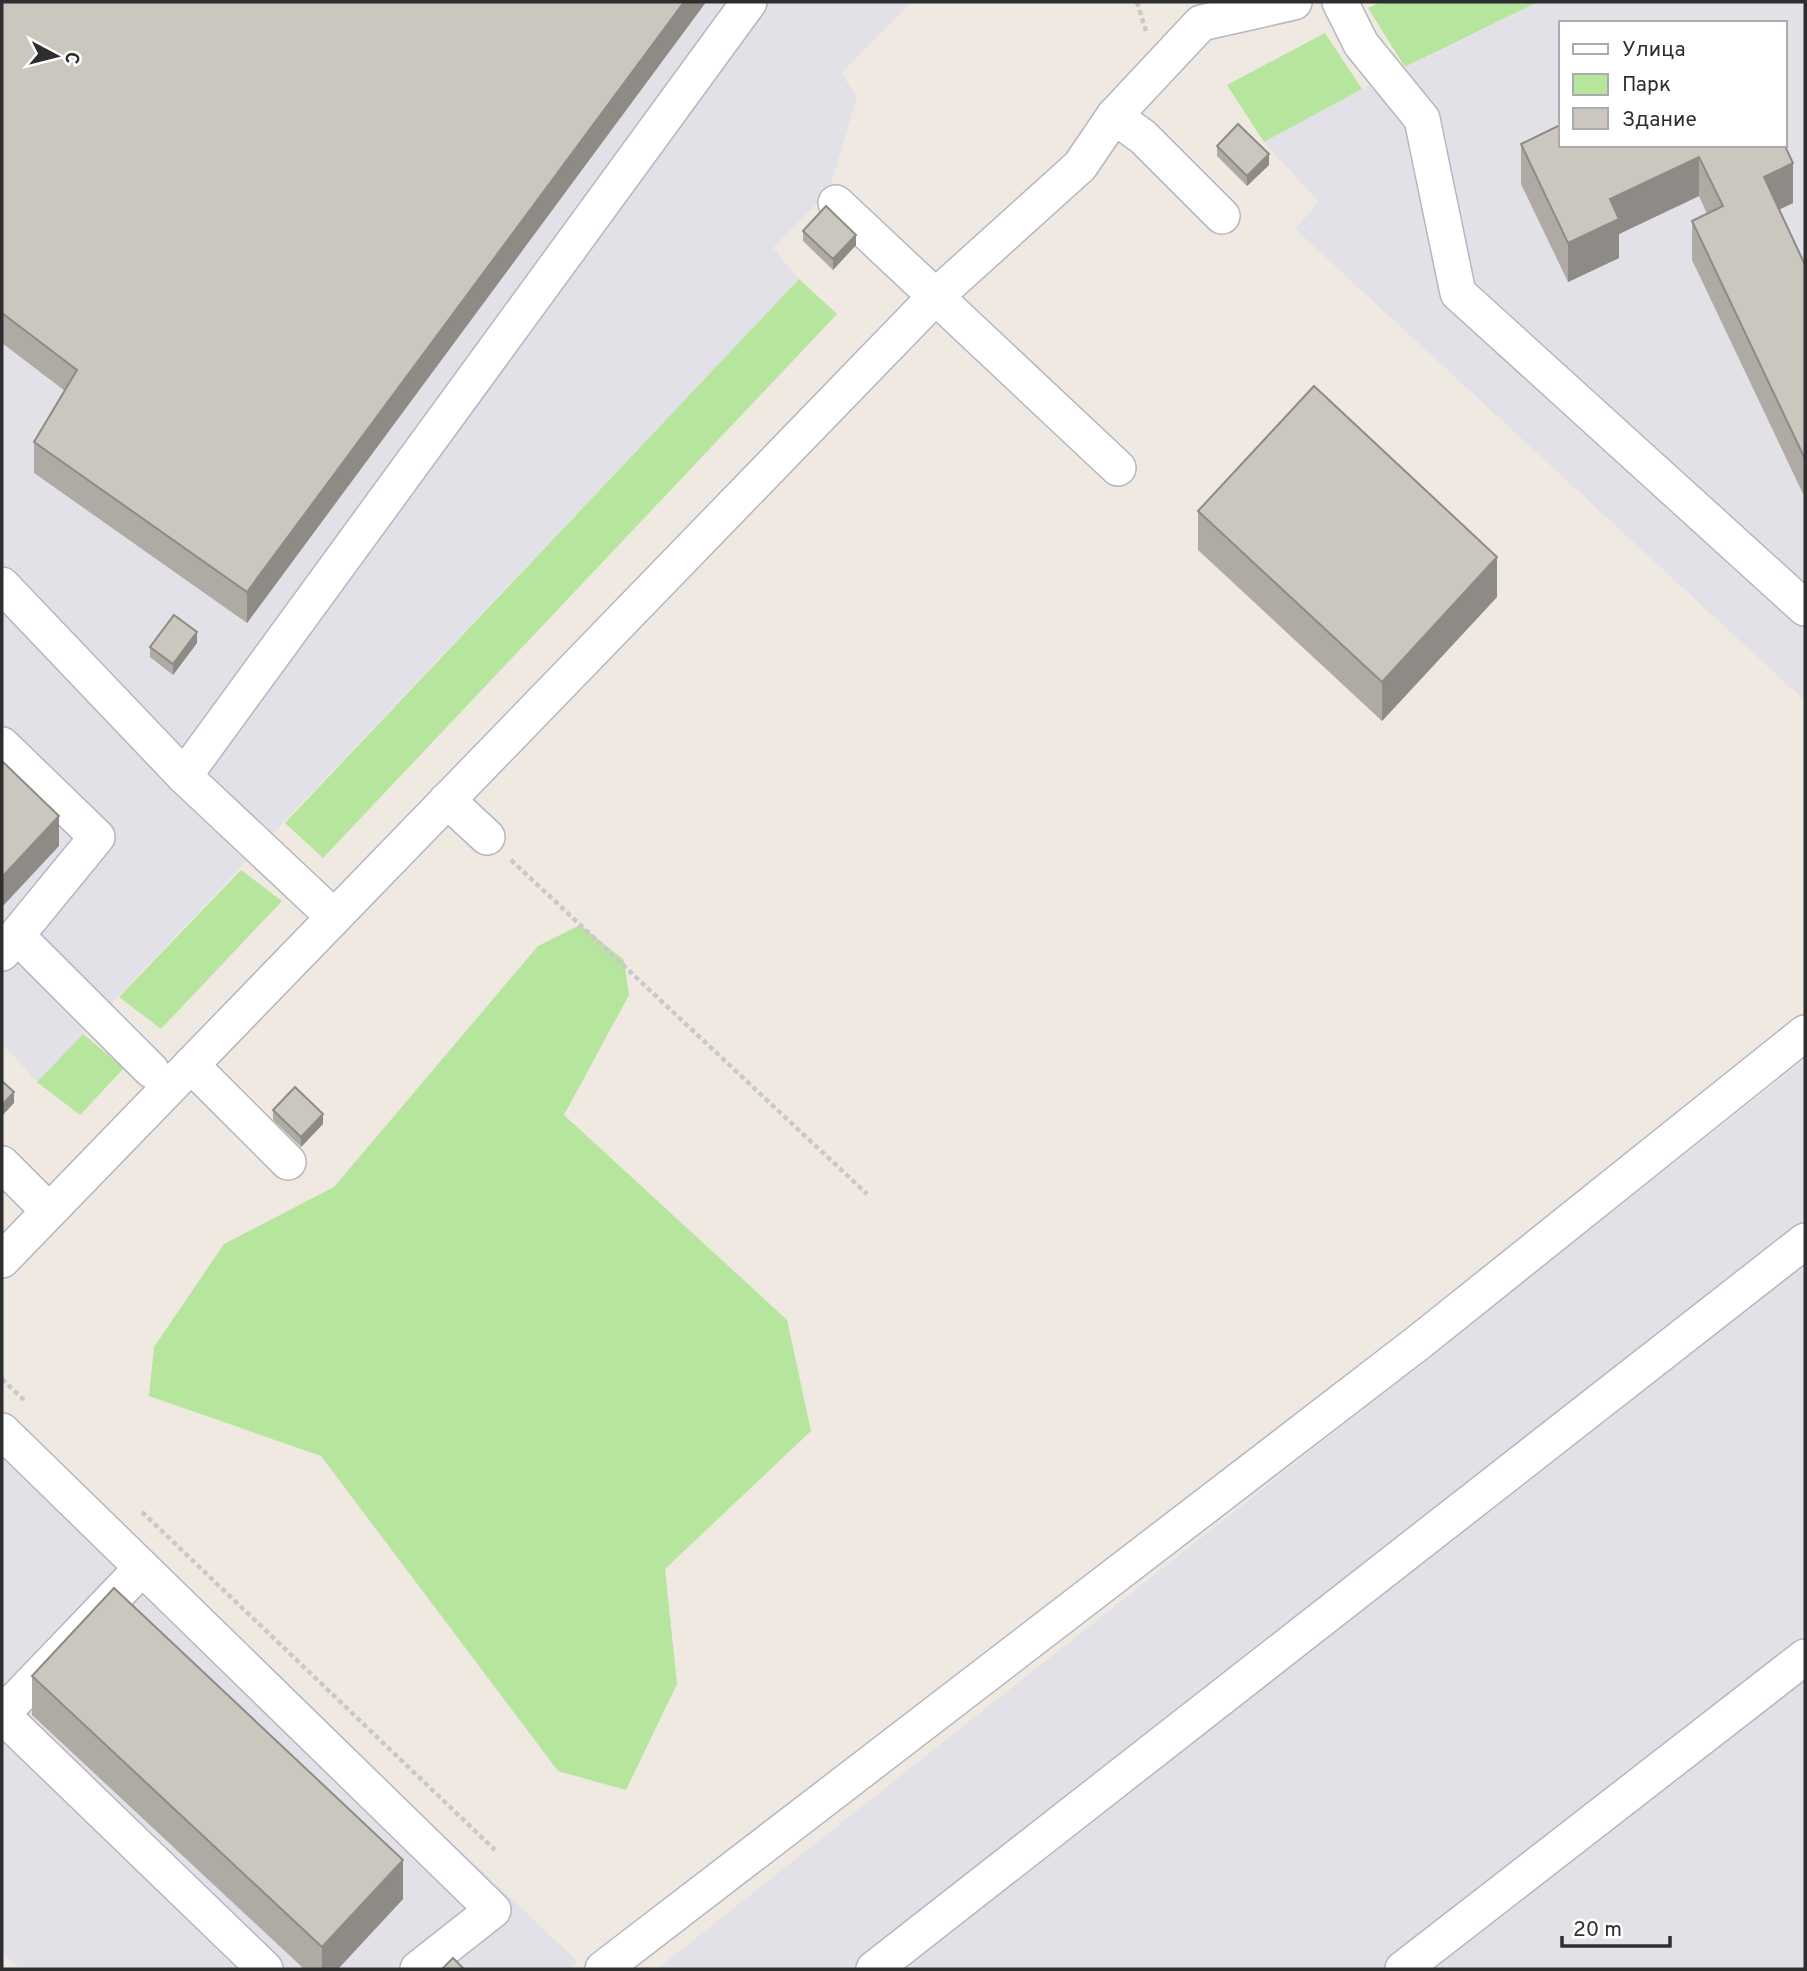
<svg xmlns="http://www.w3.org/2000/svg" width="1807" height="1971" font-family="Overpass,sans-serif">
<rect width="100%" height="100%" fill="#efe9e1"/>
<g fill="#e3e1e8" fill-rule="evenodd">
<path d="M2 2H911L841 73 857 97 829 191 773 248 799 279 37 1082 2 1043Z"/>
<path d="M1538 2H1805V701L1295 229 1319 202 1264 142 1362 89ZM1560 23H1784V145H1560Z"/>
<path d="M1805 1059V1969H657Z"/>
<path d="M15 1427 578 1962 570 1969H19L2 1952V1440Z"/>
</g>
<g fill="#b6e59e">
<path d="M1381 2H1538L1405 67 1368 8Z"/>
<path d="M1325 33 1362 89 1264 142 1227 85Z"/>
<path d="M799 279 837 314 323 858 285 823Z"/>
<path d="M241 870 282 901 161 1029 119 997Z"/>
<path d="M580 925 624 960 629 995 564 1115 787 1320 811 1431 665 1569 677 1684 626 1790 558 1771 321 1456 149 1396 154 1347 224 1244 334 1187 538 946Z"/>
<path d="M83 1034 124 1068 80 1115 37 1082Z"/>
</g>
<g fill="none" stroke-linecap="round" stroke-linejoin="round">
<defs>
<g id="minor">
<path d="M1340 2 1361 44 1422 119 1458 293 1805 608"/>
<path d="M1114 116 1143 137 1222 216"/>
<path d="M836 203 1118 468"/>
<path d="M2 585 184 776 334 917"/>
<path d="M2 745 97 837 2 953"/>
<path d="M184 776 749 2"/>
<path d="M447 800 487 837"/>
<path d="M18 937 151 1070"/>
<path d="M191 1065 288 1162"/>
<path d="M2 1164 49 1211"/>
<path d="M2 1260 936 296 1080 166 1114 116 1201 23 1294 2"/>
<path d="M2 1431 493 1910 418 1969"/>
<path d="M2 1714 142 1568"/>
<path d="M2 1715 265 1969"/>
<path d="M603 1969 1419 1342 1805 1033"/>
<path d="M874 1969 1805 1241"/>
<path d="M1403 1969 1805 1657"/>
</g>
</defs>
<use href="#minor" stroke="#b4b7c1" stroke-width="38"/>
<g stroke="#c9c9c9" stroke-width="4.5" stroke-dasharray="5 3.5" stroke-linecap="butt">
<path d="M1137 2 1146 31"/>
<path d="M511 860 867 1194"/>
<path d="M2 1379 24 1400"/>
<path d="M142 1512 495 1850"/>
</g>
<use href="#minor" stroke="#fff" stroke-width="35"/>
</g>
<g fill="#afaba4">
<path d="M2 2H706L247 623 34 473V442L65 391 2 343Z"/>
<path d="M1521 144 1784 145 1793 203 1779 209 1805 265V498L1692 260V221L1707 214 1699 196 1619 234V258L1568 282 1521 184Z"/>
<path d="M1217 146 1269 165 1247 186 1217 156Z"/>
<path d="M803 231 856 245 833 270 803 241Z"/>
<path d="M1198 511 1497 597 1382 721 1198 550Z"/>
<path d="M197 643 173 675 150 657V647Z"/>
<path d="M273 1110 323 1124 301 1147 273 1120Z"/>
<path d="M32 1676 403 1899 338 1969H304L32 1715Z"/>
</g>
<g fill="#8e8b86">
<path d="M684 2H706L247 623V592Z"/>
<path d="M1269 154V165L1247 186V176Z"/>
<path d="M1699 157V196L1619 234V258L1568 282V243L1610 199Z"/>
<path d="M1793 163V203L1764 217V177Z"/>
<path d="M856 235V245L833 270V259Z"/>
<path d="M1497 557V597L1382 721V682Z"/>
<path d="M197 632V643L173 675V664Z"/>
<path d="M59 816V846L2 907V877Z"/>
<path d="M14 1092V1103L2 1116V1105Z"/>
<path d="M323 1114V1124L301 1147V1137Z"/>
<path d="M403 1860V1899L338 1969H322V1947Z"/>
</g>
<g fill="#cbc7bf" stroke="#8e8b86" stroke-width="2">
<path d="M2 2H684L247 592 34 442 77 370 2 313Z"/>
<path d="M1238 124 1269 154 1247 176 1217 146Z"/>
<path d="M1560 125V145L1784 144 1793 163 1764 177 1805 265V459L1692 221 1723 206 1699 157 1610 199 1619 219 1568 243 1521 144Z"/>
<path d="M826 206 856 235 833 259 803 231Z"/>
<path d="M1314 386 1497 557 1382 682 1198 511Z"/>
<path d="M174 615 197 632 173 664 150 647Z"/>
<path d="M2 761 59 816 2 877Z"/>
<path d="M2 1081 14 1092 2 1105Z"/>
<path d="M295 1087 323 1114 301 1137 273 1110Z"/>
<path d="M114 1588 403 1860 322 1947 32 1676Z"/>
<path d="M453 1958 464 1969H442Z"/>
</g>
<rect width="1807" height="1971" fill="none" stroke="#2e2e2e" stroke-width="7"/>
<rect x="1559" y="21" width="228" height="126" fill="#ffffff" stroke="#ababab" stroke-width="2"/>
<rect x="1573" y="44" width="35" height="10" fill="#ffffff" stroke="#ababab" stroke-width="2"/>
<text x="1622" y="56" font-size="21" fill="#2e2e2e">Улица</text>
<rect x="1573" y="74" width="35" height="21" fill="#b6e59e" stroke="#ababab" stroke-width="2"/>
<text x="1622" y="91" font-size="21" fill="#2e2e2e">Парк</text>
<rect x="1573" y="108" width="35" height="21" fill="#cbc7bf" stroke="#ababab" stroke-width="2"/>
<text x="1622" y="126" font-size="21" fill="#2e2e2e">Здание</text>
<g transform="translate(56 56) rotate(97)" stroke="#ffffff" stroke-width="5" paint-order="stroke">
<path d="M0-5L12 26L0 18L-12 26Z" fill="#2e2e2e"/>
<text y="-10" font-size="19" font-weight="bold" text-anchor="middle" fill="#2e2e2e">С</text>
</g>
<path d="M1562 1936v10h108v-10" fill="none" stroke="#2e2e2e" stroke-width="3.5"/>
<text x="1573" y="1936" font-size="21" fill="#2e2e2e" stroke="#ffffff" stroke-width="5" paint-order="stroke">20 m</text>
</svg>
